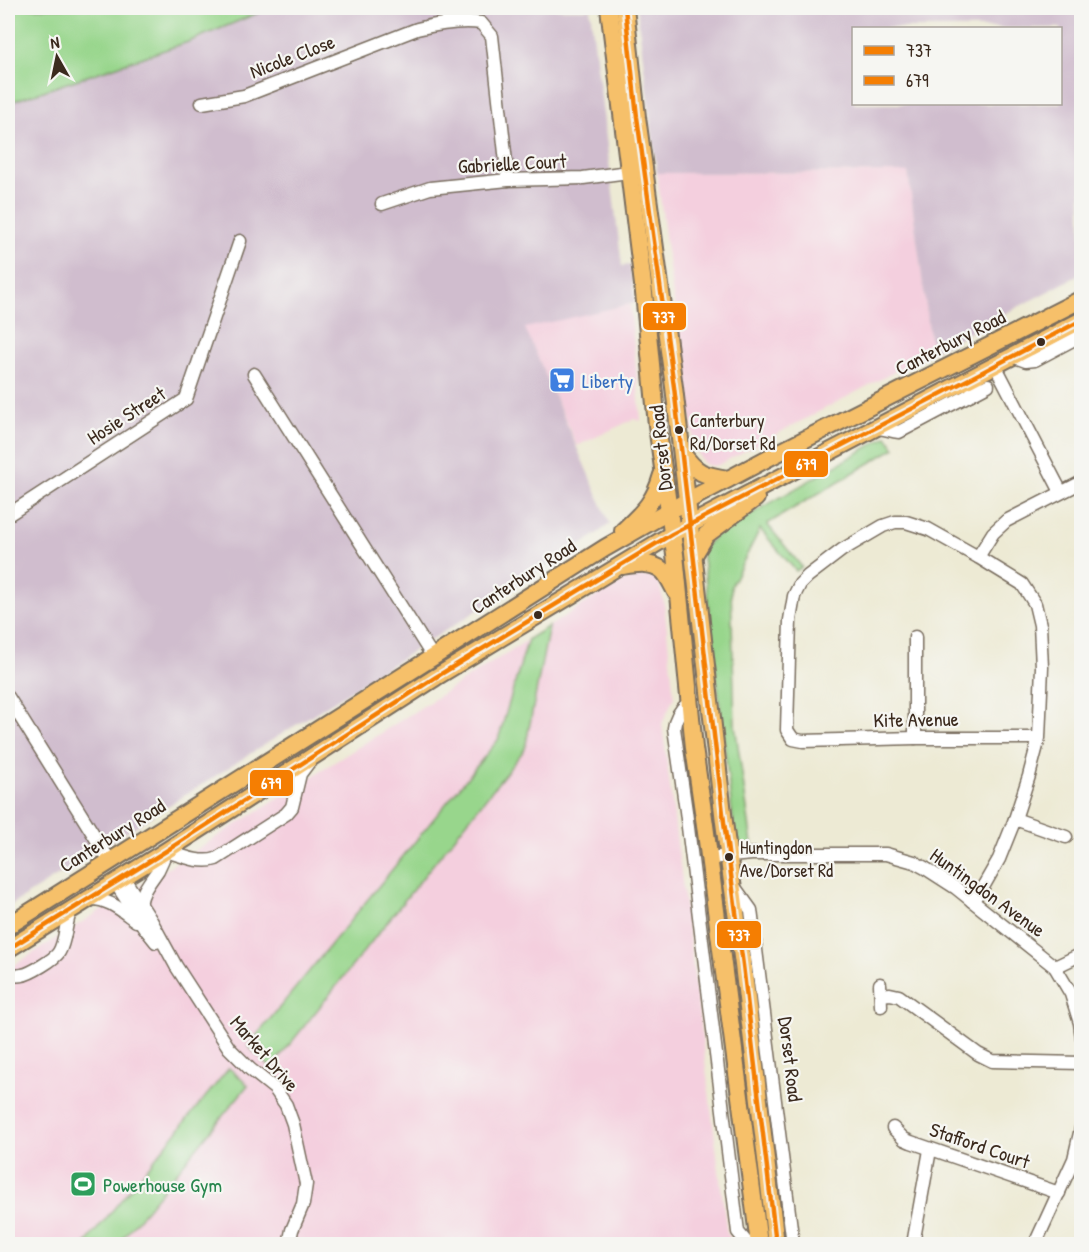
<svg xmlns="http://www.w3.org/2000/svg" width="1089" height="1252" font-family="'Patrick Hand',sans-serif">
<rect width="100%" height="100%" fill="#f6f6f2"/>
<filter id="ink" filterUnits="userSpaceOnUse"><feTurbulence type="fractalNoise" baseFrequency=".0167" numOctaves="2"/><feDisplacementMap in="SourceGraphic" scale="12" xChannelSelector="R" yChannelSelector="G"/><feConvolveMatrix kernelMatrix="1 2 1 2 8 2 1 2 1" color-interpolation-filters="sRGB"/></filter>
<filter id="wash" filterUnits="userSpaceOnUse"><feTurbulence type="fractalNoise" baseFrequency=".008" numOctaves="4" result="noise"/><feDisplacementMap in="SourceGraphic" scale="24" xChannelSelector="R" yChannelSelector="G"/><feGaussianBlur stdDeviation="1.35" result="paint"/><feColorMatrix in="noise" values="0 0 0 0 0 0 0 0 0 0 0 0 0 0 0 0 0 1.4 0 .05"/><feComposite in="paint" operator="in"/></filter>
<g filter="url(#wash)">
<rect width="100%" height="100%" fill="#edead4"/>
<g fill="#f4cfde">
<path d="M908 172 932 352 718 465 713 466 707 465 703 462 699 456 693 438 686 380 672 289 657 173Z"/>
<path d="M630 304 641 421 634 419 577 446 524 327Z"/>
<path d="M641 575 658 578 664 603 674 697 662 724 727 1233 736 1244H8V969L619 582Z"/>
</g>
<g fill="#d0bdce" fill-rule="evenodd">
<path d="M271 8 590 9 622 266 630 265 635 303 525 328 610 524 587 541 8 907V103L195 40Z"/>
<path d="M637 8H1081V274L932 352 908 172 657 173ZM854 28H1060V104H854Z"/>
</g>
<g fill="#98d68c" stroke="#6a8055" stroke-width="1.5">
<path d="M8 8H270L188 42 8 103Z"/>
<path d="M887 436 895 448 767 524 802 567 796 571 760 529 731 586 735 725 752 844 741 845 735 838 702 549 718 533Z"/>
<path d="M549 626 525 749 271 1068 248 1046 498 740 528 639Z"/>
<path d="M229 1068 248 1085 118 1244H85Z"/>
</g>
</g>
<g filter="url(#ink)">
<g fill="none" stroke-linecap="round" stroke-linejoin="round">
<defs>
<g id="minor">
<path d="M202 103 244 96 417 29C438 24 460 20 481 23L492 36 508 180"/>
<path d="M382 204 430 188 508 180 583 178 636 171"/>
<path d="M1012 356 1026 361 1035 360 1082 335"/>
<path d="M995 365 1061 492"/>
<path d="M254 374 433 657"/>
<path d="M971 394 988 385"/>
<path d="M876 428C884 428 890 431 899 432L971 394 978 374"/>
<path d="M8 515 186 399 240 241"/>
<path d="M978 557 993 533 1006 521 1082 482"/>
<path d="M8 697 110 861"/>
<path d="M688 703C680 710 675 717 674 728L686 811 738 1232 748 1244"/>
<path d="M915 738V637"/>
<path d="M1015 819 1066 837"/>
<path d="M709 858 752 854H886L914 862 925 868 956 888 1055 967 1071 994 1080 1023 1082 1038"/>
<path d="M123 877 152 922 176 966 229 1048 250 1069 275 1089 286 1105 293 1124 306 1184 303 1204 292 1230 289 1244"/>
<path d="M115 882 144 927 156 942"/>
<path d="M733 885 751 910 793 1244"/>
<path d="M89 899C108 898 121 910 136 921"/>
<path d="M972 901 983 887 999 859 1015 819 1029 776 1039 738 1042 667 1040 625 1035 604 1022 584 978 557 928 529 906 522H895L883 526 842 550 808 576 800 584 794 596 790 620 787 730 793 739 803 741 915 738H1039"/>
<path d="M140 905C142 890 150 882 158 870 161 864 164 857 166 851 182 856 201 864 216 859L286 814 292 807 300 774 309 762"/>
<path d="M1055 967 1082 954"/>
<path d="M8 974C12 975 17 976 22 975 30 974 55 959 59 952 66 940 65 923 71 910"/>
<path d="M880 984 881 1006"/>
<path d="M881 995 890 994 899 996 978 1054 992 1061 1082 1063"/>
<path d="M893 1128 904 1139 911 1142 1059 1193"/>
<path d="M913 1244 930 1150"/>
<path d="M1035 1244 1074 1159 1082 1124"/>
</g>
<g id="major">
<path d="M609 8 644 293 657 425 675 554 694 748 705 825 759 1244"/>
<path d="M625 8 637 117 674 387 724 822 743 965 776 1244"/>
<path d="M682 453C697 474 703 475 728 479"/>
<path d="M623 531C643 512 654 503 662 475"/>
<path d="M694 555 706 535 756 498"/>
<path d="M622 566C635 564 651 561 662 570 668 575 672 585 676 592"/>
<path d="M8 926 605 548 687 501 770 457 1082 299"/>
<path d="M8 949 166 851 436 677 672 534 1082 320"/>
</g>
</defs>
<use href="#minor" stroke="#796d5e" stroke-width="15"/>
<use href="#major" stroke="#796d5e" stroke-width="20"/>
<use href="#minor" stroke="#fff" stroke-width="12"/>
<use href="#major" stroke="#f6c06b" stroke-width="16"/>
<defs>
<path id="bus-1" d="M625 8 637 117 674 387 724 822 743 965 776 1244"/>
<path id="bus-2" d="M8 949 166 851 436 677 672 534 1082 320"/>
</defs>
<use href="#bus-1" stroke="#f6f6f2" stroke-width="9"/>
<use href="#bus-2" stroke="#f6f6f2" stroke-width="9"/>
<use href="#bus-1" stroke="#f57e02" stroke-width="4.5"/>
<use href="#bus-2" stroke="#f57e02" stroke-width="4.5"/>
</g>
</g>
<defs>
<symbol id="supermarket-square" viewBox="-11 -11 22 22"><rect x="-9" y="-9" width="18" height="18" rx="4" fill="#3f7fe0" stroke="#f6f6f2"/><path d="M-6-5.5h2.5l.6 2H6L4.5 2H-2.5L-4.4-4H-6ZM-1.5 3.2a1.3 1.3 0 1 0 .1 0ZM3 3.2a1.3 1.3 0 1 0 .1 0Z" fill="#fff"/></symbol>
<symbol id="stadium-square" viewBox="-11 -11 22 22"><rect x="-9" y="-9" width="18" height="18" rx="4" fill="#2e9e5b" stroke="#f6f6f2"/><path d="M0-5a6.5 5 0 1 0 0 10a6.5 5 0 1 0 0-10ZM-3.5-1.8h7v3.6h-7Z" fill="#fff"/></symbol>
</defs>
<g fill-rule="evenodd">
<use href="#supermarket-square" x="547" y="365" width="30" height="30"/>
<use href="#stadium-square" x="68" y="1169" width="30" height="30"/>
</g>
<g fill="#3b2a1e" stroke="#f6f6f2" stroke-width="2">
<circle cx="1041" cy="342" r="5"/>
<circle cx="679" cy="430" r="5"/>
<circle cx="538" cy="615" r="5"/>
<circle cx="729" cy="857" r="5"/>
</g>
<g text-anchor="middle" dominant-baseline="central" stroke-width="4.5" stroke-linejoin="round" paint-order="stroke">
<g font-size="18" fill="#3b2a1e" stroke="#f6f6f2" text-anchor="start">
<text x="690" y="420">Canterbury<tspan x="690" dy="23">Rd/Dorset Rd</tspan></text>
<text x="740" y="847">Huntingdon<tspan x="740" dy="23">Ave/Dorset Rd</tspan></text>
</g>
<g font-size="20" fill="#3b2a1e" stroke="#f6f6f2">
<text transform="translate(292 56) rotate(-21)">Nicole Close</text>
<text transform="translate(512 163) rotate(-3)">Gabrielle Court</text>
<text transform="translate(950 342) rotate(-27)">Canterbury Road</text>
<text transform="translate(126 415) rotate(-33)">Hosie Street</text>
<text transform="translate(660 448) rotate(-96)">Dorset Road</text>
<text transform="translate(523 576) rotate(-33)">Canterbury Road</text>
<text transform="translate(916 719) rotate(-1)">Kite Avenue</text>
<text transform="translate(112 835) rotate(-32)">Canterbury Road</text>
<text transform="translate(988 892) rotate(36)">Huntingdon Avenue</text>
<text transform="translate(265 1053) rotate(49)">Market Drive</text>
<text transform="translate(791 1059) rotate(83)">Dorset Road</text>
<text transform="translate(980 1145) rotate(19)">Stafford Court</text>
</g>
<g font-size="20" fill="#366cbe" stroke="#f6f6f2" text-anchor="start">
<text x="582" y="380">Liberty</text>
</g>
<g font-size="20" fill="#27864d" stroke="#f6f6f2" text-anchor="start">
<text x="103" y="1184">Powerhouse Gym</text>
</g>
</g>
<g stroke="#f6f6f2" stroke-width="2">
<rect x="642" y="302" width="45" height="29" rx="6" fill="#f57e02"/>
<rect x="783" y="450" width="46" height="28" rx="6" fill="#f57e02"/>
<rect x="249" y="769" width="45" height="28" rx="6" fill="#f57e02"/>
<rect x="716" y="920" width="46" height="29" rx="6" fill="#f57e02"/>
</g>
<g font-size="16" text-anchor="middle" font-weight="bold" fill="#fff">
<text x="664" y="323">737</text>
<text x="806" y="470">679</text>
<text x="271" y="789">679</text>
<text x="739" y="941">737</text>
</g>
<rect width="1089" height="1252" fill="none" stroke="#f6f6f2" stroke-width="30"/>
<rect x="852" y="27" width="210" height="78" fill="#f6f6f2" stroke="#aba49d" stroke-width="1.5"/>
<rect x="864" y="46" width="30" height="9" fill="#f57e02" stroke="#aba49d" stroke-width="1.5"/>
<text x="906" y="57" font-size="18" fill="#3b2a1e">737</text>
<rect x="864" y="76" width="30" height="9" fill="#f57e02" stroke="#aba49d" stroke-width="1.5"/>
<text x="906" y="87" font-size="18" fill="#3b2a1e">679</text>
<g transform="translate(57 57) rotate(351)" stroke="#f6f6f2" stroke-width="4.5" paint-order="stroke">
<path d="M0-4.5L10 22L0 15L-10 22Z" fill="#3b2a1e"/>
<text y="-9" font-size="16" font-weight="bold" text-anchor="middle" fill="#3b2a1e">N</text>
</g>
</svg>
